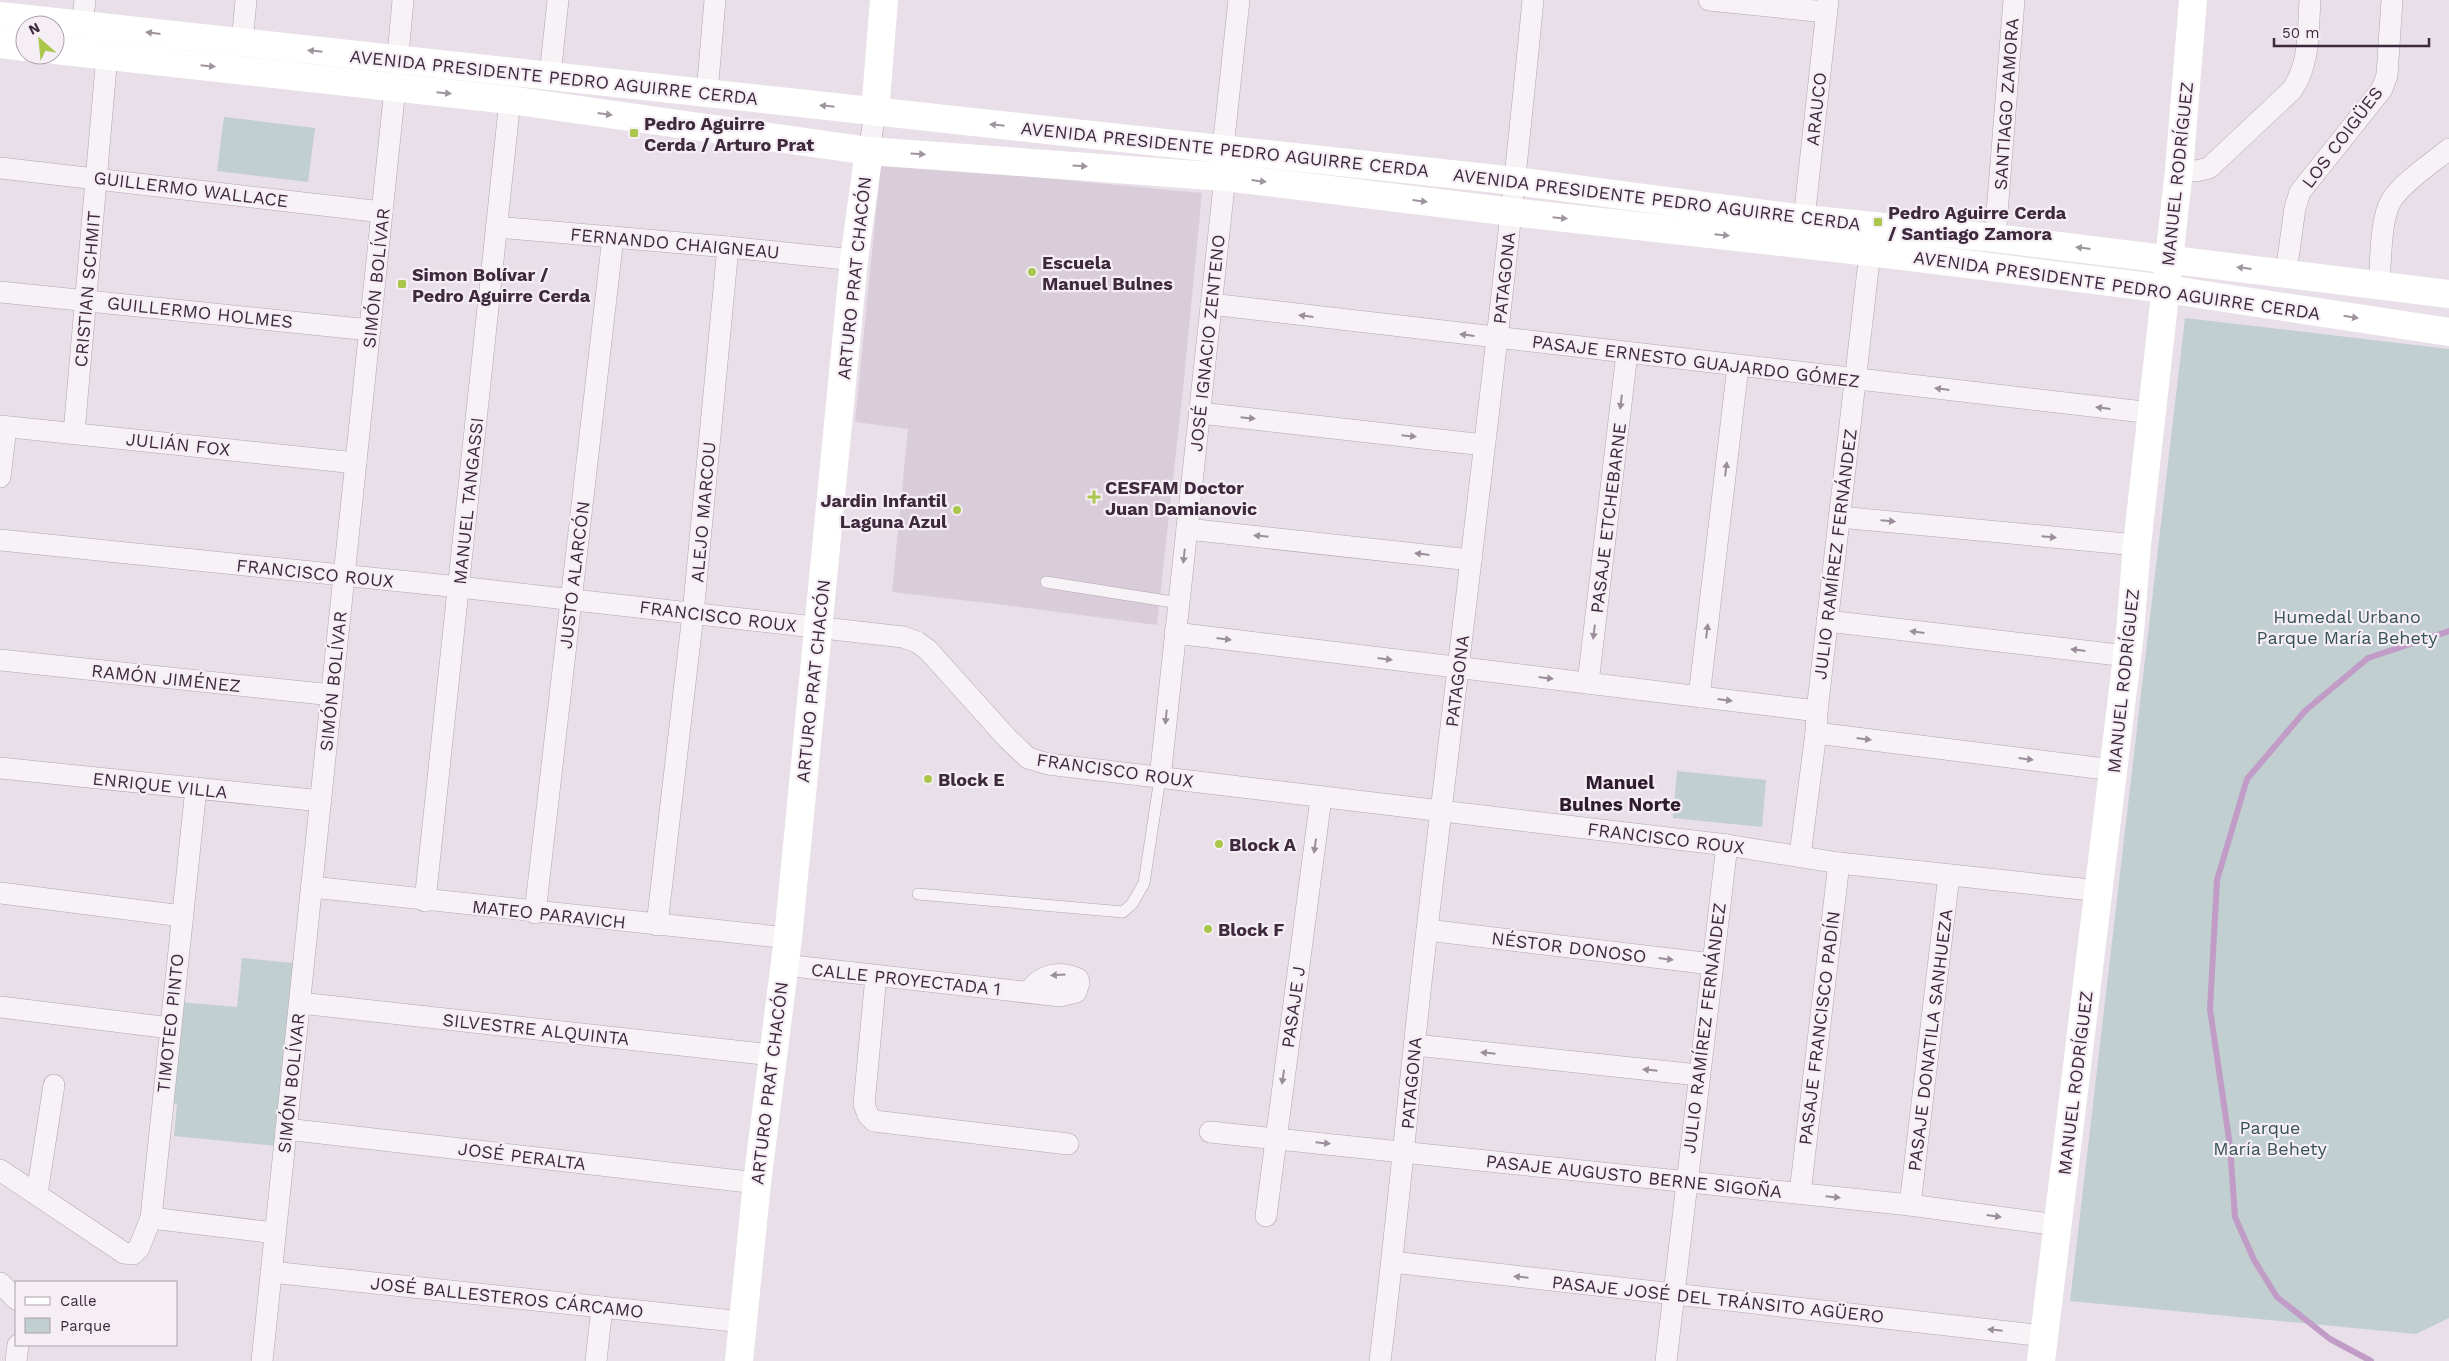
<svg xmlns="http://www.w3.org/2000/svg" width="2449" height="1361" font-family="'Work Sans',sans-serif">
<rect width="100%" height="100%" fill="#e8dfe8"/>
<path fill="#d9cdd9" d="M881 163 1202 193 1183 389 1157 625 1004 605 892 592 908 429 855 422Z"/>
<g fill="#c1cfd1">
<path d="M224 117 315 128 308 182 217 171Z"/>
<path d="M2185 318 2449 349V1318L2416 1334 2070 1301Z"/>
<path d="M1677 771 1766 780 1762 827 1673 818Z"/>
<path d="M242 958 294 963 278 1146 174 1136 177 1104 170 1103 179 1002 237 1007Z"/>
</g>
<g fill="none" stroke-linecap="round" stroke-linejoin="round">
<path stroke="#c19cc6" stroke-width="6" d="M2371 1361 2330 1339 2277 1297 2254 1260 2235 1217 2230 1146 2210 1009 2217 880 2247 779 2305 711 2368 658 2449 631"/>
<defs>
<g id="lane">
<path d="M1046 582 1179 603"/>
<path d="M918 894 1123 912 1132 904 1144 883 1160 778"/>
</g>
<g id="street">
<path d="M1709 0 1826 12"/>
<path d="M82 25 85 0"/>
<path d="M242 43 246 0"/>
<path d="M550 76 558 0"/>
<path d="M707 93 715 0"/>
<path d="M1223 148 1239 0"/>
<path d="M869 151 875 112"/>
<path d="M0 168 382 212"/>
<path d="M2179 170 2196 171 2209 168 2292 90C2310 64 2308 30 2310 0"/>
<path d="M1804 219 1828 0"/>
<path d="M496 227 728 247 854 260"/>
<path d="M1995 238 2014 0"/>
<path d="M2286 273 2295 208 2300 192 2382 89 2387 75 2392 0"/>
<path d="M2379 285C2381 262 2380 220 2391 201 2403 182 2432 163 2449 149"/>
<path d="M0 292 370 330"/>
<path d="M1211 304 2152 413"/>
<path d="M1200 413 1484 445"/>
<path d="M0 426 356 463"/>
<path d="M74 433 107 55"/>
<path d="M0 477 6 427"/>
<path d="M1839 517 2137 545"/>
<path d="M1187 529 1471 560"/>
<path d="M0 540 459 587 903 637 917 642 928 650 1007 738 1028 758 1048 764 1727 845 1839 863 2100 891"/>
<path d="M1827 621 2127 656"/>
<path d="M1175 633 1817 711"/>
<path d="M0 660 332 695"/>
<path d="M1588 683 1627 353"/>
<path d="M1699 697 1738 366"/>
<path d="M1816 733 2113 770"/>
<path d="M0 768 321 801"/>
<path d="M1160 778 1225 177"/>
<path d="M1800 855 1816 733 1817 711 1870 252"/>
<path d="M312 887 788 938"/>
<path d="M0 893 182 916"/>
<path d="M425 901 510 100"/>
<path d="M535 913 613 237"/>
<path d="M657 925 693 614 728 247"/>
<path d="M1427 930 1712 964"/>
<path d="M784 965 1060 996 1076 992 1079 983 1078 979C1058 970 1040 975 1029 992"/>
<path d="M876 976 864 1104 868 1115 874 1121 1068 1144"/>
<path d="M300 1003 772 1055"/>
<path d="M0 1007 170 1028"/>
<path d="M1415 1045 1698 1075"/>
<path d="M286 1129 757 1183"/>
<path d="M1210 1132 1910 1205 2057 1225"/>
<path d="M0 1170 124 1253 133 1254 139 1248 151 1218 196 788"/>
<path d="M1800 1193 1839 863"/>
<path d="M37 1194 54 1085"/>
<path d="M1910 1205 1949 875"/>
<path d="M1266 1216 1321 798"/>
<path d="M151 1218 275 1233"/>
<path d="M1392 1262 2044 1336"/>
<path d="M271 1272 743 1322"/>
<path d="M0 1283 16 1299"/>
<path d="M16 1361 18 1345"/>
<path d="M262 1361 395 88 403 0"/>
<path d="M596 1361 602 1307"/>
<path d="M1380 1361C1398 1218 1410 1074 1427 930 1463 620 1503 311 1533 0"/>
<path d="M1666 1361 1727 845"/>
</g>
</defs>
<use href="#lane" stroke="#b2a5b1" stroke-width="12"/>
<use href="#street" stroke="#b2a5b1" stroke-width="22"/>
<use href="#lane" stroke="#f6f2f6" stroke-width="11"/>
<use href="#street" stroke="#f6f2f6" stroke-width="21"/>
<g stroke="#fff" stroke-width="28">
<path d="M0 16 1515 181 1804 219 1995 238 2449 294"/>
<path d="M0 44 25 47"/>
<path d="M55 50 510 100 869 151 1225 177 1512 212 1870 252 2166 289 2449 332"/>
<path d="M875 112 884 0"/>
<path d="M739 1361 757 1183 788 938 854 260 869 151"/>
<path d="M2041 1361 2130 632 2137 545 2179 170 2193 0"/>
</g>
</g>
<defs><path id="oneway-solid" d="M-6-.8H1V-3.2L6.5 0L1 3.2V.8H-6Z" transform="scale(1.25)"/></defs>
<g fill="#9e949e">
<use href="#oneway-solid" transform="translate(153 33) rotate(-173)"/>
<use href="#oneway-solid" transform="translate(315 51) rotate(-174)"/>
<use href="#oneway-solid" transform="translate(208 66) rotate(6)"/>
<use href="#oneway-solid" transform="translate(444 93) rotate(6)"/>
<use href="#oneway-solid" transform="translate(827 106) rotate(-174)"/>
<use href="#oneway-solid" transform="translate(605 114) rotate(8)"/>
<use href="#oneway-solid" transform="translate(997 125) rotate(-174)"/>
<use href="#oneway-solid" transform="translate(918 154) rotate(4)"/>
<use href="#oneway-solid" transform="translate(1080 166) rotate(4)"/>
<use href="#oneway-solid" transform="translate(1259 181) rotate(7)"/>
<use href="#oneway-solid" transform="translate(1420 201) rotate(7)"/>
<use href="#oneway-solid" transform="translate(1560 218) rotate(6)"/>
<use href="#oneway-solid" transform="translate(1722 235) rotate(6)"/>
<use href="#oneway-solid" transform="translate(2083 248) rotate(-173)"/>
<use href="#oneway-solid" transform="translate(2244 268) rotate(-173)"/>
<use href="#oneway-solid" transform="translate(2351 317) rotate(9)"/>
</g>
<g fill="#9a8e9a">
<use href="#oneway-solid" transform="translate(1306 316) rotate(-173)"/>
<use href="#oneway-solid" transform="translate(1467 335) rotate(-173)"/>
<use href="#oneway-solid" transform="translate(1942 389) rotate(-173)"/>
<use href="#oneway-solid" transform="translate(1621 402) rotate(97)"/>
<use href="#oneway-solid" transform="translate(2103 408) rotate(-173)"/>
<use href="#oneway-solid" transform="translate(1248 418) rotate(6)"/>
<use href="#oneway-solid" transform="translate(1409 436) rotate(6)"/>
<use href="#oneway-solid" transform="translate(1726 469) rotate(-83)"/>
<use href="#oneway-solid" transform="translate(1888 521) rotate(5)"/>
<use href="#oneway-solid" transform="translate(1261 536) rotate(-174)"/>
<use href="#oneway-solid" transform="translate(2049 537) rotate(5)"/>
<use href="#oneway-solid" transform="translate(1422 554) rotate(-173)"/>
<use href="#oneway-solid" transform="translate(1184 556) rotate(96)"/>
<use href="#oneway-solid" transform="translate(1707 631) rotate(-83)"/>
<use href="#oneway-solid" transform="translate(1594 632) rotate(97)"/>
<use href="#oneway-solid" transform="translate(1917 632) rotate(-173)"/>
<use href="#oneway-solid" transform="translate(1224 639) rotate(7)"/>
<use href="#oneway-solid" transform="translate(2078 650) rotate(-173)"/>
<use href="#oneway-solid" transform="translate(1385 659) rotate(7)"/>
<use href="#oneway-solid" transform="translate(1546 678) rotate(7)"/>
<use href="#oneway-solid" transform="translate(1725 700) rotate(7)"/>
<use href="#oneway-solid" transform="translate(1166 717) rotate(96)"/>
<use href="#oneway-solid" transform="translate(1864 739) rotate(7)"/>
<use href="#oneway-solid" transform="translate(2026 759) rotate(7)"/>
<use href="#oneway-solid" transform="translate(1315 846) rotate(98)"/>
<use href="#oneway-solid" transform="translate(1666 959) rotate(7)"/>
<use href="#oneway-solid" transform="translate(1058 975) rotate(176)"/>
<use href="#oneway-solid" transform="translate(1488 1053) rotate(-174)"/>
<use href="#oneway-solid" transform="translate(1650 1070) rotate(-174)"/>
<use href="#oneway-solid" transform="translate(1283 1077) rotate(98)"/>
<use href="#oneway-solid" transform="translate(1323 1143) rotate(6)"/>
<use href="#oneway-solid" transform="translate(1833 1197) rotate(6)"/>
<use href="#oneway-solid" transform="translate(1994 1216) rotate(8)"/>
<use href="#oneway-solid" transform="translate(1521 1277) rotate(-174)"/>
<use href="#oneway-solid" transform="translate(1995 1330) rotate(-174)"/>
</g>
<g fill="#aac64b" stroke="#f5eff5" stroke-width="2">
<rect x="629" y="128" width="10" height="10" rx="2.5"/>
<rect x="1873" y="217" width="10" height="10" rx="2.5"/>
<circle cx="1032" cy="272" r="5"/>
<rect x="397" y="279" width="10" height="10" rx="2.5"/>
<path d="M1091.5 489.5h5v5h5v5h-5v5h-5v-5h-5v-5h5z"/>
<circle cx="957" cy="510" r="5"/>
<circle cx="928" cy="779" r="5"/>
<circle cx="1219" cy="844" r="5"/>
<circle cx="1208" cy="929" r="5"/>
</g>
<g text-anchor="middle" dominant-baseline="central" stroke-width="4.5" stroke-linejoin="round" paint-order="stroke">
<g font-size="18" fill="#3e293d" stroke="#f5eff5">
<text transform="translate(554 77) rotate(6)">AVENIDA PRESIDENTE PEDRO AGUIRRE CERDA</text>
<text transform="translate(2006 104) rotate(-86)">SANTIAGO ZAMORA</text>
<text transform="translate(1816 109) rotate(-84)">ARAUCO</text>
<text transform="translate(2342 137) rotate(-53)">LOS COIGÜES</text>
<text transform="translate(1225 149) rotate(6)">AVENIDA PRESIDENTE PEDRO AGUIRRE CERDA</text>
<text transform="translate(2177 174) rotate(-84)">MANUEL RODRÍGUEZ</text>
<text transform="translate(191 189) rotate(7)">GUILLERMO WALLACE</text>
<text transform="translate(1657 199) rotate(7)">AVENIDA PRESIDENTE PEDRO AGUIRRE CERDA</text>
<text transform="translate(675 243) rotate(5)">FERNANDO CHAIGNEAU</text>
<text transform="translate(376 278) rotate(-84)">SIMÓN BOLÍVAR</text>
<text transform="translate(854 278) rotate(-84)">ARTURO PRAT CHACÓN</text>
<text transform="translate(1504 278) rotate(-84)">PATAGONA</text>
<text transform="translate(2117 285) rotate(8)">AVENIDA PRESIDENTE PEDRO AGUIRRE CERDA</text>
<text transform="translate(87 289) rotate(-85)">CRISTIAN SCHMIT</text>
<text transform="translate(200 312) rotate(6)">GUILLERMO HOLMES</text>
<text transform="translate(1207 343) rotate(-84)">JOSÉ IGNACIO ZENTENO</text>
<text transform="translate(1696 361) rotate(7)">PASAJE ERNESTO GUAJARDO GÓMEZ</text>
<text transform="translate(178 444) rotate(6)">JULIÁN FOX</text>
<text transform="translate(468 501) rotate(-84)">MANUEL TANGASSI</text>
<text transform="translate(703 512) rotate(-85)">ALEJO MARCOU</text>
<text transform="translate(1608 518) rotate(-83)">PASAJE ETCHEBARNE</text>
<text transform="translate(1835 554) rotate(-83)">JULIO RAMÍREZ FERNÁNDEZ</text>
<text transform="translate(315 573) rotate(6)">FRANCISCO ROUX</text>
<text transform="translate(574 575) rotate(-83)">JUSTO ALARCÓN</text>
<text transform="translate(718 616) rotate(7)">FRANCISCO ROUX</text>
<text transform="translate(166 678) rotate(6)">RAMÓN JIMÉNEZ</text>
<text transform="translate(333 681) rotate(-84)">SIMÓN BOLÍVAR</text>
<text transform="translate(813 681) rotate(-84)">ARTURO PRAT CHACÓN</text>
<text transform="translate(1457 681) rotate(-83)">PATAGONA</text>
<text transform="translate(2123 681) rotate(-84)">MANUEL RODRÍGUEZ</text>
<text transform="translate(1115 770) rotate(8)">FRANCISCO ROUX</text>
<text transform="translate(160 785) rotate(6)">ENRIQUE VILLA</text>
<text transform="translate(1666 838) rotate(7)">FRANCISCO ROUX</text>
<text transform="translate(549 914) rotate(6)">MATEO PARAVICH</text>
<text transform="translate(1569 947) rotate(7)">NÉSTOR DONOSO</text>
<text transform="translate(906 979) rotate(6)">CALLE PROYECTADA 1</text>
<text transform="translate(1293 1007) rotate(-82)">PASAJE J</text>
<text transform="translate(170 1023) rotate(-84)">TIMOTEO PINTO</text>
<text transform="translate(1704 1028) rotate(-83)">JULIO RAMÍREZ FERNÁNDEZ</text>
<text transform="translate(1819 1028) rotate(-83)">PASAJE FRANCISCO PADÍN</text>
<text transform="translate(536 1029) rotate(6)">SILVESTRE ALQUINTA</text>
<text transform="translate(1930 1040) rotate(-83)">PASAJE DONATILA SANHUEZA</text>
<text transform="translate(291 1083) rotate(-84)">SIMÓN BOLÍVAR</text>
<text transform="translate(769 1083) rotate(-83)">ARTURO PRAT CHACÓN</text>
<text transform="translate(1411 1083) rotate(-85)">PATAGONA</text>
<text transform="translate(2075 1083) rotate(-83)">MANUEL RODRÍGUEZ</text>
<text transform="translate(522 1156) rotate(7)">JOSÉ PERALTA</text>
<text transform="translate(1634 1176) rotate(6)">PASAJE AUGUSTO BERNE SIGOÑA</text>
<text transform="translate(507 1297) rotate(6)">JOSÉ BALLESTEROS CÁRCAMO</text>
<text transform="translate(1718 1299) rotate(6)">PASAJE JOSÉ DEL TRÁNSITO AGÜERO</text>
</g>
<g font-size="18" font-weight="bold" fill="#3e293d" stroke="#f5eff5" text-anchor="start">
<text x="644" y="123">Pedro Aguirre<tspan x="644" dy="21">Cerda / Arturo Prat</tspan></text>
<text x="1888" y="212">Pedro Aguirre Cerda<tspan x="1888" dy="21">/ Santiago Zamora</tspan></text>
<text x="1042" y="262">Escuela<tspan x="1042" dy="21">Manuel Bulnes</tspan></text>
<text x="412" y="274">Simon Bolívar /<tspan x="412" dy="21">Pedro Aguirre Cerda</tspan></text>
<text x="1105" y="487">CESFAM Doctor<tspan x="1105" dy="21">Juan Damianovic</tspan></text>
<text x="947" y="500" text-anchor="end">Jardin Infantil<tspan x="947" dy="21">Laguna Azul</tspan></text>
<text x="938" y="779">Block E</text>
<text x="1229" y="844">Block A</text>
<text x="1218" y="929">Block F</text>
</g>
<g font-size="18" fill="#375259" stroke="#f5eff5">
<text x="2347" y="616">Humedal Urbano<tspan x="2347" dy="21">Parque María Behety</tspan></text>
<text x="2270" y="1127">Parque<tspan x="2270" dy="21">María Behety</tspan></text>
</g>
<g font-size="19" font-weight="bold" fill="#2f1b2e" stroke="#f5eff5">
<text x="1620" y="782">Manuel<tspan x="1620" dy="22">Bulnes Norte</tspan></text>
</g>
</g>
<rect x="15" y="1281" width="162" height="65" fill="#f5eff5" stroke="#aca0ab"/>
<rect x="25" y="1297" width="25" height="8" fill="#ffffff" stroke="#aca0ab"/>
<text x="60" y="1306" font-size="15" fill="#3e293d">Calle</text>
<rect x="25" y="1318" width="25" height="15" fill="#c1cfd1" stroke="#aca0ab"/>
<text x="60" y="1331" font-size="15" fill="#3e293d">Parque</text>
<g transform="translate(40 40) rotate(333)"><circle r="24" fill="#f5eff5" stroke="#aca0ab"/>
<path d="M0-4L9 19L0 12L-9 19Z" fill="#aac64b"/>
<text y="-8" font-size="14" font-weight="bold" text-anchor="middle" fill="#3e293d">N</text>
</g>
<path d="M2274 38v8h155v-8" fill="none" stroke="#3e293d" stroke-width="2.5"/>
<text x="2282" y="38" font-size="15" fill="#3e293d" stroke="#f5eff5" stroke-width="4" paint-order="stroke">50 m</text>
</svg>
